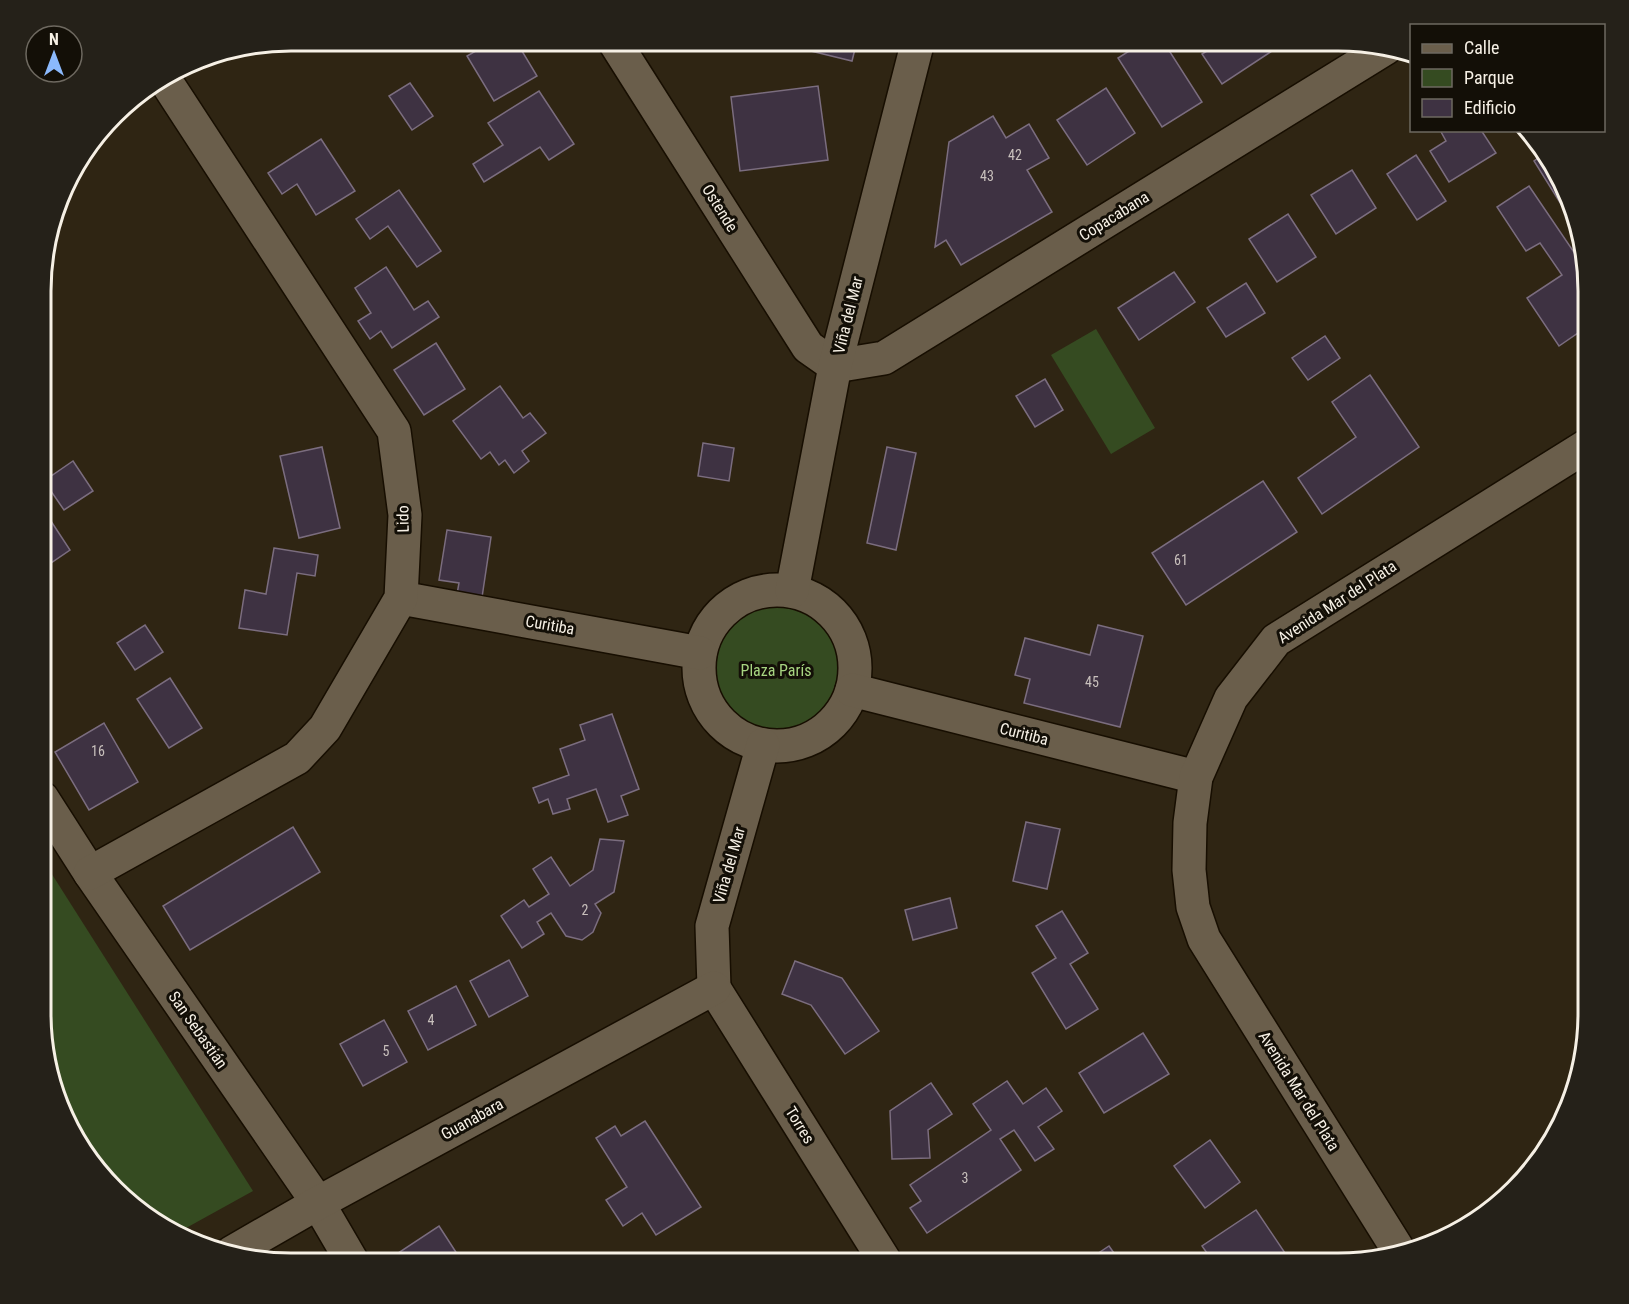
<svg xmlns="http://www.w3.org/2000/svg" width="1629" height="1304" font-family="'Roboto Condensed',sans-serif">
<rect width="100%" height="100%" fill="#2f2513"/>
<g fill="#354b21">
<path d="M1096 329 1155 428 1111 454 1051 355Z"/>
<circle cx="776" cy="670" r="67"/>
<path d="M41 857 253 1191 177 1233 126 1201 67 1124 41 1029Z"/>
</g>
<g fill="#3e3242" stroke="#7b6d7f" stroke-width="1.5">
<path d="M493 41H516L537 76 494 101 467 56Z"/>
<path d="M783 41H857L852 61 782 44Z"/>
<path d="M1145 41H1163L1202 102 1162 127 1118 58Z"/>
<path d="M1207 41H1266L1272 51 1222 84 1202 54 1212 48Z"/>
<path d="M410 83 433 116 412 130 389 96Z"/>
<path d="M818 86 828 160 740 171 731 97Z"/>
<path d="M1106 88 1135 133 1087 165 1057 120Z"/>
<path d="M539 91 574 144 549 160 540 147 484 182 473 164 503 145 488 123Z"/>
<path d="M993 116 1006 138 1029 124 1049 158 1027 170 1052 212 961 265 946 240 935 247 949 142Z"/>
<path d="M1440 130H1481L1496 153 1449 182 1430 151 1446 141Z"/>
<path d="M321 139 355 191 316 215 297 184 282 194 268 173Z"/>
<path d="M1416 155 1446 201 1417 220 1387 174Z"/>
<path d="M1541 156 1569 195 1573 215 1569 217 1534 161Z"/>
<path d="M1352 170 1376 208 1336 234 1311 195Z"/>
<path d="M1529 186 1584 267 1588 291V326L1559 346 1527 298 1562 275 1540 243 1526 251 1497 207Z"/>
<path d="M399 190 441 251 417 267 388 226 370 239 356 219Z"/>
<path d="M1288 214 1316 257 1277 282 1249 239Z"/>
<path d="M386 267 414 310 428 301 439 317 392 348 381 331 370 339 358 321 371 313 355 288Z"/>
<path d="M1174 272 1195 302 1139 340 1118 308Z"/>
<path d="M1246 283 1265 313 1226 337 1207 308Z"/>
<path d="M1325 336 1340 358 1308 380 1292 358Z"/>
<path d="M436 343 465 389 424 415 394 370Z"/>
<path d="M1370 375 1419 447 1322 514 1298 478 1356 437 1332 402Z"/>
<path d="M1045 379 1063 410 1035 427 1016 396Z"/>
<path d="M500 386 523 418 530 413 546 433 522 451 529 461 514 473 505 460 499 465 490 452 481 459 453 421Z"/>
<path d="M703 443 734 448 729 481 698 476Z"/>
<path d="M322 447 340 528 299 538 280 456Z"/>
<path d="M887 447 916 453 896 550 867 543Z"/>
<path d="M73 461 93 491 64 510 44 481Z"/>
<path d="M1263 481 1297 532 1186 605 1152 553Z"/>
<path d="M47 515 70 550 42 569V518Z"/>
<path d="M447 530 491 537 481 604 456 600 459 583 439 580Z"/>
<path d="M274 548 318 555 315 576 297 573 287 635 239 628 245 590 266 594Z"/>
<path d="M145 625 163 652 135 670 117 643Z"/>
<path d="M1098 625 1143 636 1120 727 1024 703 1030 679 1015 675 1025 638 1090 655Z"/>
<path d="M170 678 202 728 169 748 137 699Z"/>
<path d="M612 714 639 789 621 796 628 815 608 822 596 789 567 799 570 809 553 814 548 799 539 803 533 788 569 775 560 749 585 740 580 725Z"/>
<path d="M104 723 138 782 89 810 55 752Z"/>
<path d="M1026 822 1060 829 1047 889 1013 881Z"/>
<path d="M293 827 320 872 190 950 163 906Z"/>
<path d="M600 839 624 841 614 892 595 904 601 913 593 932 582 940 566 936 551 913 537 922 544 934 522 948 501 916 524 900 529 907 549 894 533 869 551 857 570 886 593 870Z"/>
<path d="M950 898 957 928 913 940 905 910Z"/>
<path d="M1062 911 1088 953 1070 964 1098 1009 1066 1029 1032 973 1056 958 1036 926Z"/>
<path d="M509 960 528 996 489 1017 470 981Z"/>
<path d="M795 961 842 978 879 1031 845 1054 811 1005 782 994Z"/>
<path d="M456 986 476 1025 428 1050 408 1011Z"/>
<path d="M384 1020 407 1062 363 1086 340 1044Z"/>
<path d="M1143 1033 1169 1074 1104 1113 1079 1073Z"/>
<path d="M1007 1081 1023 1104 1046 1088 1062 1111 1038 1127 1054 1149 1035 1161 1014 1130 1000 1139 1021 1170 927 1233 910 1208 921 1201 910 1185 991 1130 973 1104Z"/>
<path d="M931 1083 952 1114 928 1130 930 1158 892 1159 890 1111Z"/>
<path d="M645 1121 701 1207 656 1235 642 1213 623 1226 606 1200 627 1187 596 1138 615 1126 621 1136Z"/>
<path d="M1210 1140 1240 1182 1205 1208 1174 1166Z"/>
<path d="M1256 1210 1285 1253 1269 1263H1214L1202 1246Z"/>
<path d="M439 1226 463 1263H383Z"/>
<path d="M1109 1246 1121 1263H1094L1091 1258Z"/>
</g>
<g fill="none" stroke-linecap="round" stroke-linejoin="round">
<defs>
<g id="minor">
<path d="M614 41 808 347 835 366 884 358 1386 48"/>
<circle cx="777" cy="668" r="78"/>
<path d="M792 591 835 366 918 41"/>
<path d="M401 598 700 653"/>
<path d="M852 690 1196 777"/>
<path d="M42 798 90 873 318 1203 353 1263"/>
<path d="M90 873 297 758 325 728 401 598 405 515 394 431 165 80"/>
<path d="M714 988 886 1263"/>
<path d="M714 988 712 926 763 745"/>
<path d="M1399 1251 1204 939 1193 907 1189 870 1190 823 1196 777 1231 698 1276 640 1588 445"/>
<path d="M231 1253 318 1203 714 988"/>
</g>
</defs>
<use href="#minor" stroke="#170e01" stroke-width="36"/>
<use href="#minor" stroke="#6a5e4b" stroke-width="33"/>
</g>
<g text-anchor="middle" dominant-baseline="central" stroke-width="6" stroke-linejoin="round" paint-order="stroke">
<g font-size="14" fill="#c8c0bc">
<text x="1015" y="155">42</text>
<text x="987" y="176">43</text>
<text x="1181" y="560">61</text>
<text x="1092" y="682">45</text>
<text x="98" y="751">16</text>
<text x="585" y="910">2</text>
<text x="431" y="1020">4</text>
<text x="386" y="1051">5</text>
<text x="965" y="1178">3</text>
</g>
<g font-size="16" fill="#f6f0e5" stroke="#130f07">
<text transform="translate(720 208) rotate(58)">Ostende</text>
<text transform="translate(1114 216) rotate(-32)">Copacabana</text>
<text transform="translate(848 315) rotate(-76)">Viña del Mar</text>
<text transform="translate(403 519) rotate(-91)">Lido</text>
<text transform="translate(1337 602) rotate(-33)">Avenida Mar del Plata</text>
<text transform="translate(550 625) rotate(10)">Curitiba</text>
<text transform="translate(1024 734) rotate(14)">Curitiba</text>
<text transform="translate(729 865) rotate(-74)">Viña del Mar</text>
<text transform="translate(198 1030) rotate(55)">San Sebastián</text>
<text transform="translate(1299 1091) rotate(58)">Avenida Mar del Plata</text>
<text transform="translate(472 1119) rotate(-29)">Guanabara</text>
<text transform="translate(800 1125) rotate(58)">Torres</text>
</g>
<g font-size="16" fill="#a7d581" stroke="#130f07">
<text x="776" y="670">Plaza París</text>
</g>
</g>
<path d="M0 0H1629V1304H0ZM291 51H1338A240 240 0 0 1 1578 291V1013A240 240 0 0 1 1338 1253H291A240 240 0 0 1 51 1013V291A240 240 0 0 1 291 51Z" fill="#252119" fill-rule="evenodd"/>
<path fill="none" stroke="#f6f0e5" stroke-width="3" d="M291 51H1338A240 240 0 0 1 1578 291V1013A240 240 0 0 1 1338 1253H291A240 240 0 0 1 51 1013V291A240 240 0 0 1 291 51Z"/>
<rect x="1410" y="24" width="195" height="108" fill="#130f07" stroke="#6e6960" stroke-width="1.5"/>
<rect x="1422" y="44" width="30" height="9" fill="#6a5e4b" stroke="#6e6960" stroke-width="1.5"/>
<text x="1464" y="54" font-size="18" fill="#f6f0e5">Calle</text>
<rect x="1422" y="69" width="30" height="18" fill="#354b21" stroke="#6e6960" stroke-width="1.5"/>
<text x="1464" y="84" font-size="18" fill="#f6f0e5">Parque</text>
<rect x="1422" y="99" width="30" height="18" fill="#3e3242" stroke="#6e6960" stroke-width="1.5"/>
<text x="1464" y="114" font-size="18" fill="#f6f0e5">Edificio</text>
<g transform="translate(54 54)"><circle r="28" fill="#130f07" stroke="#6e6960" stroke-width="1.5"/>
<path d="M0-4.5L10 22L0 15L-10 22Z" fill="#8bb9fc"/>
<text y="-9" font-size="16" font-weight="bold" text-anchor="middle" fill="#f6f0e5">N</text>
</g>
</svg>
